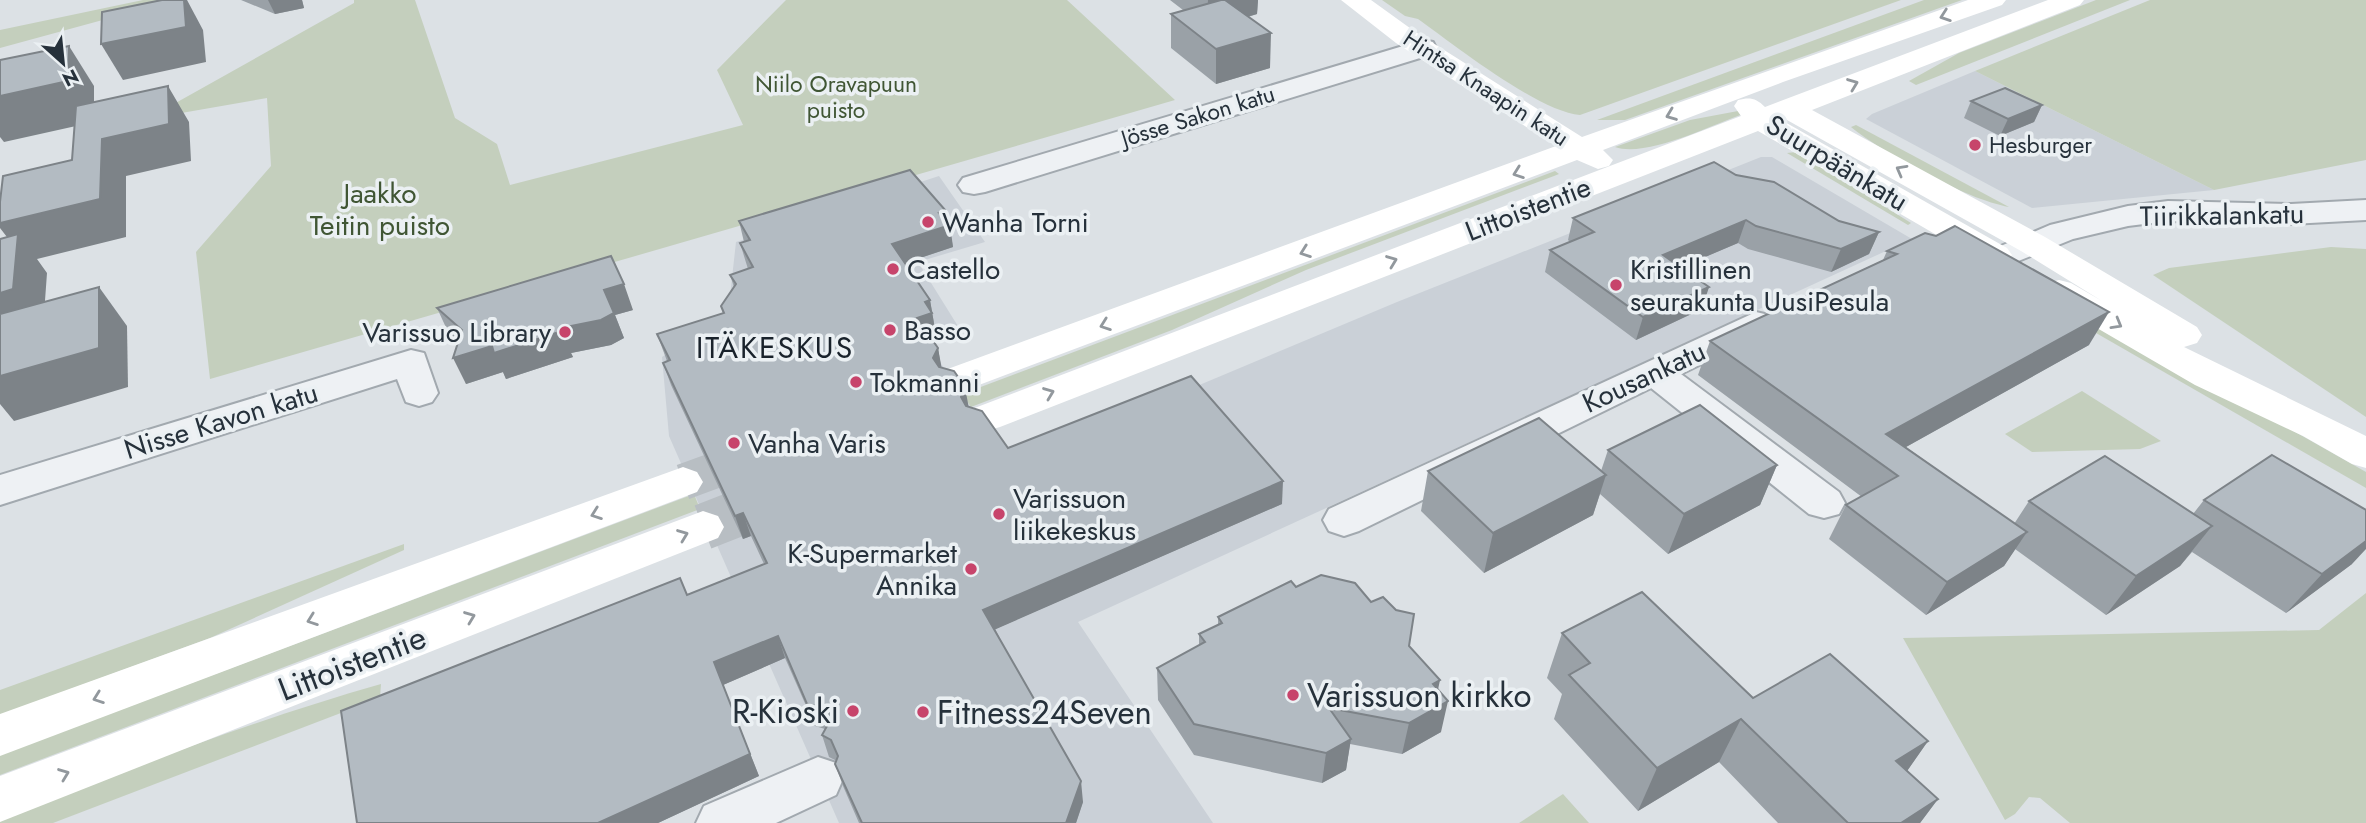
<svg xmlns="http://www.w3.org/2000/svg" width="2366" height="823" font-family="Jost,sans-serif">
<rect width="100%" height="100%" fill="#dce1e5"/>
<g fill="#cad0d7">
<path d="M1975 71 2214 190 2032 208 1866 119 1872 114Z"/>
<path d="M1761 157H1772L1912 239 1078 622 1213 823H839L669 436 662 357 728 314 736 242 939 176 985 242 918 262 961 331 928 345 1011 464 1397 302Z"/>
</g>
<g fill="#c4cfbd">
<path d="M143 0H176L0 48V30Z"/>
<path d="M354 0H415L455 118 497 144 510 185 743 125 717 70 786 0H1067L1175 100 210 379 196 252 271 166 267 98 147 119 354 3Z"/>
<path d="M1382 0H1901L1580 115C1539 112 1453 44 1418 19L1405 16Z"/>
<path d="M1924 0H1962L1625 120H1597Z"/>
<path d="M2096 0H2130L1916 85 1909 81 1959 53Z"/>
<path d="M2150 0H2366V160L2214 190 1975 71Z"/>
<path d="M1738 111 1743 114C1712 125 1646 158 1615 147L1690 120Z"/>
<path d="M1856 125 2009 207C1965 199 1886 155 1851 127Z"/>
<path d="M1796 152 1804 156 1911 223 1908 225 1787 153Z"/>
<path d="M1555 171 1559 174 1554 176 1306 270 1172 330 971 407 962 394Z"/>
<path d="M2331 247 2366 249V417L2153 275 2169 268Z"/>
<path d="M1955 252 1995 262 2366 472V488Z"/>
<path d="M2082 391 2161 441 2140 449 2032 452 2005 434Z"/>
<path d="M694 494 700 509 0 775V755Z"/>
<path d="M404 544V550L210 638 0 715V690Z"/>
<path d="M2366 593V823H2070L2040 798 2029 797 2015 814 2005 820 1903 638 2319 630Z"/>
<path d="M381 684 380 698 53 823H0V819C125 770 251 721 381 684Z"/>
<path d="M1563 794 1589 823H1519Z"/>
</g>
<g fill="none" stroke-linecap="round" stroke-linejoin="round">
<path stroke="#b8bec3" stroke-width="36" stroke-dasharray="36 18" stroke-linecap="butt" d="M683 482 759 454"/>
<path stroke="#b8bec3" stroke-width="46" stroke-dasharray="46 23" stroke-linecap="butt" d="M703 527 780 497"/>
<defs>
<g id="street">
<path d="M1423 40 1433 42 1436 48 1433 54 985 192 974 194 963 192 958 185 963 178Z"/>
<path d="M2366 200V220L2291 224 2168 221 2128 226 2073 239 2001 268 1989 265 1984 258 1989 251 2050 225 2128 206 2168 201 2291 204Z"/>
<path d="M1756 312 1769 315 1774 323 1769 331 1681 374 1839 492 1845 503 1839 514 1824 518 1809 514 1651 388 1359 531 1344 536 1329 531 1323 520 1329 509Z"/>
<path d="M411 350 424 353 438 393 432 402 419 406 406 402 397 379 0 505V475Z"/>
<path d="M818 757 836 763 843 779 836 795 776 823H696L704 806Z"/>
</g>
</defs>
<use href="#street" stroke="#a2a9af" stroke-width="4"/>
<use href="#street" fill="#eef1f4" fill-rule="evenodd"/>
<g fill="#fff" fill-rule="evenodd">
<path d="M1341 0H1371L1414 31 1582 137 1968 0H2006L2002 5 1783 82 1603 150 1613 160 1609 166 1598 169 1577 160 971 388 958 391 945 388 939 379 945 370 1556 146 1396 43Z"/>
<path d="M2048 0H2084L2080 5 1812 110 2045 237 2197 327 2202 335 2197 343 2184 347 2366 436V468L2352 464 2303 436 2195 385 2047 299 2042 291 2047 283 2059 280 2071 283 2102 301 2021 251 1787 120 1783 121 2007 248 2012 255 2007 262 1995 265 1983 262 1758 131 1000 427 986 431 972 427 967 418 972 409 1741 116 1734 106 1738 100C1750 97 1756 98 1765 107Z"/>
<path d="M683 467 697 472 703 482 697 492 0 756V714Z"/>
<path d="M703 511 718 516 724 527 718 538 0 822V776Z"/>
</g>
</g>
<g fill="#9aa1a7">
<path d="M241 0H302L304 8 275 14Z"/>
<path d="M1170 0H1258L1257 14 1248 17 1270 68 1216 84 1171 48V14L1183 10Z"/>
<path d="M1971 101 2042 105 2034 122 2000 136 1964 118Z"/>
<path d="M1736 175 1839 221 1879 232 1869 254 1831 272 1748 249 1738 243 1681 267 1702 309 1636 340 1545 272 1550 250 1570 242 1568 240 1573 218Z"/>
<path d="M946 211 953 247 905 263 930 300 936 335 931 337 938 348 941 367 968 406 1008 448 1282 504 995 629 1083 802 1076 823H859L843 786 835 764 837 761 829 757 822 735 825 729 815 726 785 658 723 685 759 776 658 823H357L687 595 764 564 751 536 743 539 671 385 663 363 667 361 657 334 723 313 721 306 734 287 730 275 748 269 740 243 744 242 739 221Z"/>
<path d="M1925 233 2089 345 1906 447 2014 524 2029 501 2193 514 2204 500 2352 564 2286 613 2192 552 2180 566 2106 615 2015 549 2004 566 1926 615 1829 539 1846 505 1862 497 1698 375 1710 341 1883 260 1887 251Z"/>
<path d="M437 308 633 310 615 315 624 338 611 345 571 353 573 357 506 379 503 372 466 384 458 341 449 334Z"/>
<path d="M1608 450 1777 465 1760 505 1668 554 1600 494 1593 515 1484 573 1421 511 1428 471H1601Z"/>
<path d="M1296 587 1409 646 1438 690 1441 732 1402 754 1350 744 1346 770 1322 783 1194 755 1158 700 1157 668 1199 645V634L1218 625V617Z"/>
<path d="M1562 633 1753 698 1928 741 1907 771 1938 799 1920 823H1778L1719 762 1638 811 1554 719 1562 694 1547 678Z"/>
</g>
<g fill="#7d8388">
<path d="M184 0H187L203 30 206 62 123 80 101 44Z"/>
<path d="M268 0H302L304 8 275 14Z"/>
<path d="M1208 0H1258L1257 14 1207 28Z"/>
<path d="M1271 33 1270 68 1216 84V49Z"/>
<path d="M69 46 94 86V122L4 142 0 137V96Z"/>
<path d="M168 86 189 122 191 161 126 176V237L37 259 47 273 43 328 0 340V293L17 250 0 228V223Z"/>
<path d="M2042 105 2034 122 2000 136 2008 119Z"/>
<path d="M946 211 948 226 950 225 953 247 896 266 892 244 939 213Z"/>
<path d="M1746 220 1738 243 1656 278 1663 255Z"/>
<path d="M1879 232 1869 254 1831 272 1841 249Z"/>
<path d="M624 284 633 310 615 315 624 338 611 345 571 353 573 357 506 379 503 372 466 384 453 358 492 346 561 328 604 290Z"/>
<path d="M99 287 127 326 128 387 14 421 0 404V376Z"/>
<path d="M1709 287 1702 309 1636 340 1643 317Z"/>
<path d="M930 300 936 335 921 340 917 318 925 302Z"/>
<path d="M2109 312 2089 345 1879 462 1886 434Z"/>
<path d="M938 348 942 370 933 358Z"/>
<path d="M965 387 969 409 961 397Z"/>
<path d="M1777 465 1760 505 1668 554 1684 514Z"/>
<path d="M1606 475 1593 515 1484 573 1493 533Z"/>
<path d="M1283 481 1282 504 987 633 983 610Z"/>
<path d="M743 513 751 536 743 539 735 516Z"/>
<path d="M2212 526 2180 566 2106 615 2136 576Z"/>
<path d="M2027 532 2004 566 1926 615 1947 582Z"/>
<path d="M2366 541V549L2352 564 2286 613 2322 574Z"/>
<path d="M778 636 785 658 723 685 759 776 658 823H598L714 662Z"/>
<path d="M1440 680 1434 709 1448 701 1441 732 1402 754 1409 723 1433 684Z"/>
<path d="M1741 719 1719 762 1638 811 1657 768Z"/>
<path d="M1351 739 1346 770 1322 783 1326 753Z"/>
<path d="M1928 741 1898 784 1896 761Z"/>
<path d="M1081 781 1083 802 1076 823H1066Z"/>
<path d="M1938 799 1920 823H1901Z"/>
</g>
<g fill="#b3bbc2" stroke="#7d8388" stroke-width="2">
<path d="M162 0H184L186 27 101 44 102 12Z"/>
<path d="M1221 0H1225L1271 33 1216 49 1171 14Z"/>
<path d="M69 46 68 81 0 96V60Z"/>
<path d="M168 86 169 124 102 139 100 199 0 223V202L3 176 72 160 76 106Z"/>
<path d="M2005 88 2042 105 2008 119 1971 101Z"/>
<path d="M1714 162 1736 175 1774 182 1839 221 1879 232 1841 249 1756 226 1746 220 1663 255 1709 287 1643 317 1550 250 1594 232 1573 218Z"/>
<path d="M910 170 946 211 939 213 950 225 892 244 930 300 925 302 932 313 917 318 938 348 933 358 939 367 954 371 965 387 961 397 966 406 982 411 1008 448 1191 376 1283 481 983 610 1081 781 1066 823H862L835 764 838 756 831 740 822 735 836 710 807 704 778 636 714 662 750 754 598 823H357L341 711 680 578 687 595 767 563 743 513 735 516 663 363 670 360 657 334 724 313 721 306 736 284 730 275 753 267 740 243 750 240 739 221Z"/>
<path d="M1955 226 2109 312 1886 434 2027 532 1947 582 1846 505 1898 476 1710 341 1897 254 1887 251 1925 233 1936 236Z"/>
<path d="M18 234 13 289 0 293V239Z"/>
<path d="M611 256 624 284 604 290 614 313 601 320 561 328 562 331 494 353 492 346 453 358 462 330 437 308Z"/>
<path d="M99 287V348L0 376V314Z"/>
<path d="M1700 405 1777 465 1684 514 1608 450Z"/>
<path d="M1539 418 1606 475 1493 533 1428 471Z"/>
<path d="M2272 455 2366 510V541L2322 574 2204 500Z"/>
<path d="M2105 456 2212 526 2136 576 2029 501Z"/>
<path d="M1321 575 1355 583 1371 602 1383 597 1396 610 1414 614 1409 646 1440 680 1433 684 1448 701 1409 723 1329 708 1351 739 1326 753 1194 724 1157 668 1205 642 1199 634 1222 623 1218 617 1291 581 1296 587Z"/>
<path d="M1642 592 1753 698 1830 654 1928 741 1896 761 1938 799 1901 823H1848L1741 719 1657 768 1569 675 1590 663 1562 633Z"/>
</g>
<defs><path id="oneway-chevron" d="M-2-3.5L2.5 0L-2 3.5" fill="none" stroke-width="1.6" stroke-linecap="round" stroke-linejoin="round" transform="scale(1.75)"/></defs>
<g stroke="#92989d">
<use href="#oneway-chevron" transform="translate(1945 16) rotate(161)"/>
<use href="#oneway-chevron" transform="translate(1853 84) rotate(-21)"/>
<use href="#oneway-chevron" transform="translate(1671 115) rotate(159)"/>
<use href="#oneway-chevron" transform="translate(1901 170) rotate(-151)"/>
<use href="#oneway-chevron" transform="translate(1518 173) rotate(160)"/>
<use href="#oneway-chevron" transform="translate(1305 252) rotate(160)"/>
<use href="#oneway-chevron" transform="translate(1392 261) rotate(-21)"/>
<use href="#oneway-chevron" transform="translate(2117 324) rotate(30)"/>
<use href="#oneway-chevron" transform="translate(1105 325) rotate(160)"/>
<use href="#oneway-chevron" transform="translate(1049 393) rotate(-21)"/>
<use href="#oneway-chevron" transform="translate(596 514) rotate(160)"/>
<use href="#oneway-chevron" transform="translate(683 535) rotate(-21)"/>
<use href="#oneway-chevron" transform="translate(470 617) rotate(-21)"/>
<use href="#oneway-chevron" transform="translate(312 620) rotate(160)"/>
<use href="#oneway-chevron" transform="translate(98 698) rotate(160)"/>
<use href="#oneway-chevron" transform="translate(64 774) rotate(-21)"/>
</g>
<g fill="#c7446b" stroke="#ebf0f3" stroke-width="2.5">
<circle cx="1975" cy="145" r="7"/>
<circle cx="928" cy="222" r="7"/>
<circle cx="893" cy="269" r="7"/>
<circle cx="1616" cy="285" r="7"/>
<circle cx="890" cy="330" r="7"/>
<circle cx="565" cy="332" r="7"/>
<circle cx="856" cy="382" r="7"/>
<circle cx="734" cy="443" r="7"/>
<circle cx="999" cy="514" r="7"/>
<circle cx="971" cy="569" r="7"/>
<circle cx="1293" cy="695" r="7"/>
<circle cx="853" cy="711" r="7"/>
<circle cx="923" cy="712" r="7"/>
</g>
<g text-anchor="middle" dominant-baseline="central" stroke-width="7" stroke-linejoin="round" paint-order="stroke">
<g font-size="23" fill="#405634" stroke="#ebf0f3">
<text x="836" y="84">Niilo Oravapuun<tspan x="836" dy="26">puisto</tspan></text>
</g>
<g font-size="23" fill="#26313b" stroke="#ebf0f3">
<text transform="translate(1486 88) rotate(33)">Hintsa Knaapin katu</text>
<text transform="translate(1198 116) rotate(-17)">Jösse Sakon katu</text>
</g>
<g font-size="23" fill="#26313b" stroke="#ebf0f3" text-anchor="start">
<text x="1989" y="145">Hesburger</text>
</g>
<g font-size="28" fill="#26313b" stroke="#ebf0f3">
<text transform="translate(1837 163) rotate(31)">Suurpäänkatu</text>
<text transform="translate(1528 209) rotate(-21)">Littoistentie</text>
<text transform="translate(2222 215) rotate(-1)">Tiirikkalankatu</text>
<text transform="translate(1644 377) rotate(-25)">Kousankatu</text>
<text transform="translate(221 421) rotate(-17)">Nisse Kavon katu</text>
</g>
<g font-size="28" fill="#405634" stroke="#ebf0f3">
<text x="380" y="193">Jaakko<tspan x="380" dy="32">Teitin puisto</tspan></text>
</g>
<g font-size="28" fill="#26313b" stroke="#ebf0f3" text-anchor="start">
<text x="942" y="222">Wanha Torni</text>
<text x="907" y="269">Castello</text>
<text x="1630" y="269">Kristillinen<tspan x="1630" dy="32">seurakunta UusiPesula</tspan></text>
<text x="904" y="330">Basso</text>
<text x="551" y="332" text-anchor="end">Varissuo Library</text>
<text x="870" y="382">Tokmanni</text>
<text x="748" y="443">Vanha Varis</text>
<text x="1013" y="498">Varissuon<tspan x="1013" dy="32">liikekeskus</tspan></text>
<text x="957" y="553" text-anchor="end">K-Supermarket<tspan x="957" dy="32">Annika</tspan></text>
</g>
<g font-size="30" letter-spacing="2" fill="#19222b" stroke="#ebf0f3">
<text x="775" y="347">ITÄKESKUS</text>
</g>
<g font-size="33" fill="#26313b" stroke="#ebf0f3">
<text transform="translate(352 663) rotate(-21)">Littoistentie</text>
</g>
<g font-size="33" fill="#26313b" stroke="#ebf0f3" text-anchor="start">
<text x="1307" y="695">Varissuon kirkko</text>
<text x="839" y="711" text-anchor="end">R-Kioski</text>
<text x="937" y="712">Fitness24Seven</text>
</g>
</g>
<g transform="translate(63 63) rotate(153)" stroke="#ebf0f3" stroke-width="5" paint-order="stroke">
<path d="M0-5L12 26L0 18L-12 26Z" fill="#26313b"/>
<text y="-10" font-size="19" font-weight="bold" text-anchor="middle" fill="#26313b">N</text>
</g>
</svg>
